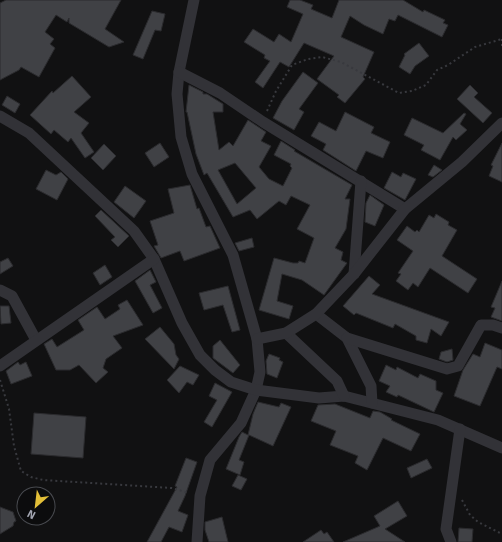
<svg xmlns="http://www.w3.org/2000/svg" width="502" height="542" font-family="Signika,sans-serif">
<rect width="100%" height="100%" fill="#111112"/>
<g fill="#404145" stroke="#2b2b2e" fill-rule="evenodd">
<path d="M6 0H121L105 29 124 42 109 47 69 23V18L67 22 56 15 45 32 54 39 50 44 55 48 39 77 21 67 19 70 0 80V3Z"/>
<path d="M290 0H300L313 5 311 9 332 18 339 0H403L423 12 424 10 445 20 443 23 448 25 442 37 398 15 395 21 389 19 383 34 364 25 350 16 341 37 374 52 363 77 365 79 345 103 337 97 339 95 317 79 334 56 304 43 289 67 280 62 263 88 255 82 270 61 264 58 265 55 244 42 253 29 274 42 279 34 291 42 303 14 287 7Z"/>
<path d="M152 11 165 14 161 31 155 30 143 59 133 55Z"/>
<path d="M419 43 429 56 415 66 410 74 399 67 405 55 404 54Z"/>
<path d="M303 72 318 83 299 109 304 112 294 130 273 118 282 101Z"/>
<path d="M72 76 91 97 74 112 89 123 81 133 94 152 85 158 71 138 68 142 54 130 51 134 30 115 52 91 53 93Z"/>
<path d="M189 85 203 92V94H207L223 104V112H213L219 150 229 142 233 146 248 120 266 132 261 141 271 146 259 167 269 179 283 186 292 168 290 166 291 164 274 155 281 141 295 150 294 151 352 185 345 199H350L346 229 335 248 343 252 341 260 347 263 324 295 302 280 282 274 277 301 293 306 289 319 259 310 274 258 293 263H298L299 261 305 263 314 238 297 229 310 205 291 196 286 205 279 201 257 219 250 210 233 217 207 173 204 175 196 154 187 112H186ZM235 163 256 188 237 204 218 170Z"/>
<path d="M470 85 478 93 474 97 492 113 483 123 457 99Z"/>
<path d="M7 96 20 104 15 113 2 105Z"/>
<path d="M345 112 374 127 371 133 390 142 383 158 366 151 356 171 323 150 326 144 311 136 319 122 336 131Z"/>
<path d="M464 113 466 114 460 124 467 130 456 140 453 137 440 160 421 150 424 145 404 135 412 118 443 133Z"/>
<path d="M160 143 169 157 154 167 145 153Z"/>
<path d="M502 143V182L489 176 493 166 491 165Z"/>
<path d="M104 144 116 156 103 170 91 158Z"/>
<path d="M434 165 442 170 433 177 428 175Z"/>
<path d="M46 170 56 175 61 172 68 179 57 200 36 189Z"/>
<path d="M392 172 401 177 403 173 416 179 405 200 384 188Z"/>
<path d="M190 185 197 209 199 208 206 227 210 226 220 248 184 261 180 251 161 258 154 246 158 245 150 221 174 213 168 189Z"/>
<path d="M125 186 146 201 134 218 114 202Z"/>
<path d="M370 195 384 205 375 226 365 222 366 203Z"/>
<path d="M101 210 129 236 118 247 111 240 115 237 95 216Z"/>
<path d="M436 214 449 222 448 225 457 230 442 256 477 279 468 293 430 268 418 287 413 283 408 290 396 281 401 274 398 273 413 251 397 240 407 226 415 232 417 230 419 232 429 215 434 218Z"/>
<path d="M252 238 254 247 239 251 235 243Z"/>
<path d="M8 258 13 266 0 274V262Z"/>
<path d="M105 265 112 277 100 285 93 273Z"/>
<path d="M150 270 156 282 150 285 162 308 153 313 135 281Z"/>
<path d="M369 276 380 285 372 294 449 322 441 336 431 329 427 343 416 340V336L395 324 393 328 356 313 354 315 343 306Z"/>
<path d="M502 281V321L491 317 495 308 491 307Z"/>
<path d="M228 286 240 330 232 332 223 305 204 310 199 293Z"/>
<path d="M127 300 143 325 113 336 122 348 106 359 103 368 108 372 96 383 79 365 70 370H56L44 344 52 339 57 347 84 330 78 320 97 307 105 319 120 309 118 305Z"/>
<path d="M0 306H9L11 323 1 324Z"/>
<path d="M160 327 174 344 176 355 179 359 174 369 145 339Z"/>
<path d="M220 340 240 365 233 373 213 358V346Z"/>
<path d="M485 343 502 350V369L497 367 480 406 454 396 463 370 473 354 480 357Z"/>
<path d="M452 349 453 360 447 362 439 359 441 352Z"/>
<path d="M269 354 280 358 279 360 283 362 277 378 267 374 266 361Z"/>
<path d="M18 362 20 365 26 362 32 376 11 384 6 371Z"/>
<path d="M386 365 396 370 397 367 418 378 420 374 436 381V390L443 393 434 412 398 395 397 397 386 392 390 386 379 381Z"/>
<path d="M180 366 199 375 193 385 187 382 179 393 167 380Z"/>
<path d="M215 383 232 392 212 427 204 422 217 400 209 396Z"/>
<path d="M258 402 279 407 281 403 291 407 273 446 249 435 239 460 244 462 240 475 226 469 239 437 242 432 248 435 253 414Z"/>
<path d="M335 404 370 418 373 411 380 412 392 419 391 420 420 434 411 451 383 438 367 470 355 463 358 456 330 445 336 431 311 421 318 405Z"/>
<path d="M34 413 86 417 83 458 31 454Z"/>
<path d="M186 458 197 462 185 496 178 511 188 515 182 532 169 527 161 542H147L177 487 175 486Z"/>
<path d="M427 459 432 468 411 478 407 468Z"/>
<path d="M238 475 247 479 241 490 232 486Z"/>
<path d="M398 501 407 516 385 529 405 542H343L380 526 374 516Z"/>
<path d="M0 507 13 512 16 521 14 522 13 526 0 534Z"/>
<path d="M222 517 228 542H209L205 530V522Z"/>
<path d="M459 528 473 529 472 542H458Z"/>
<path d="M321 530 324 534 327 532 334 542H303Z"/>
</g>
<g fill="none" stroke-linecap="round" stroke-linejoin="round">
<g stroke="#38393e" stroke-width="2" stroke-dasharray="2 3" stroke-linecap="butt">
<path d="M502 39V48"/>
<path d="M267 111 276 91 292 65 308 59 322 57 341 62 399 93 412 91 426 85 437 70 448 65 475 47 502 39"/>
<path d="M0 380 9 409 14 446 21 471 31 477 43 480 172 488 189 493"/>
<path d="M462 500 470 515 478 522 502 534"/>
</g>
<g stroke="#323237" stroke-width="11">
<path d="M194 0 179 72 177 94 181 137 192 174 233 255 257 339 260 372 256 390 241 423 210 460 200 496 197 542"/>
<path d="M179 72 220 93 263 122 405 209"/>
<path d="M0 116 29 133 134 231 154 259 182 323 200 355 215 370 231 382 256 390 319 398 344 396 438 420 502 448"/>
<path d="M354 274 361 181"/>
<path d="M0 290 12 296 36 340"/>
<path d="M316 314 347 338 371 386 372 403"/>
<path d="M286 333 337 381 344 396"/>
<path d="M347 338 447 369 458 366 481 325H493L502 328"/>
<path d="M257 339 286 333 316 314 354 274 405 209 462 162 502 123"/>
<path d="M0 366 154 259"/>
<path d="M451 542 446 529 460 429"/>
</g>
</g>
<g transform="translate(36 506) rotate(208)"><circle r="19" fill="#0c0c0d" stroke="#484a4f"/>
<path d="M0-3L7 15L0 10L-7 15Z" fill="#e3bf38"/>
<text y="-6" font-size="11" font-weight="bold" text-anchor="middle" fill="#a3a6b2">N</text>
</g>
</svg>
